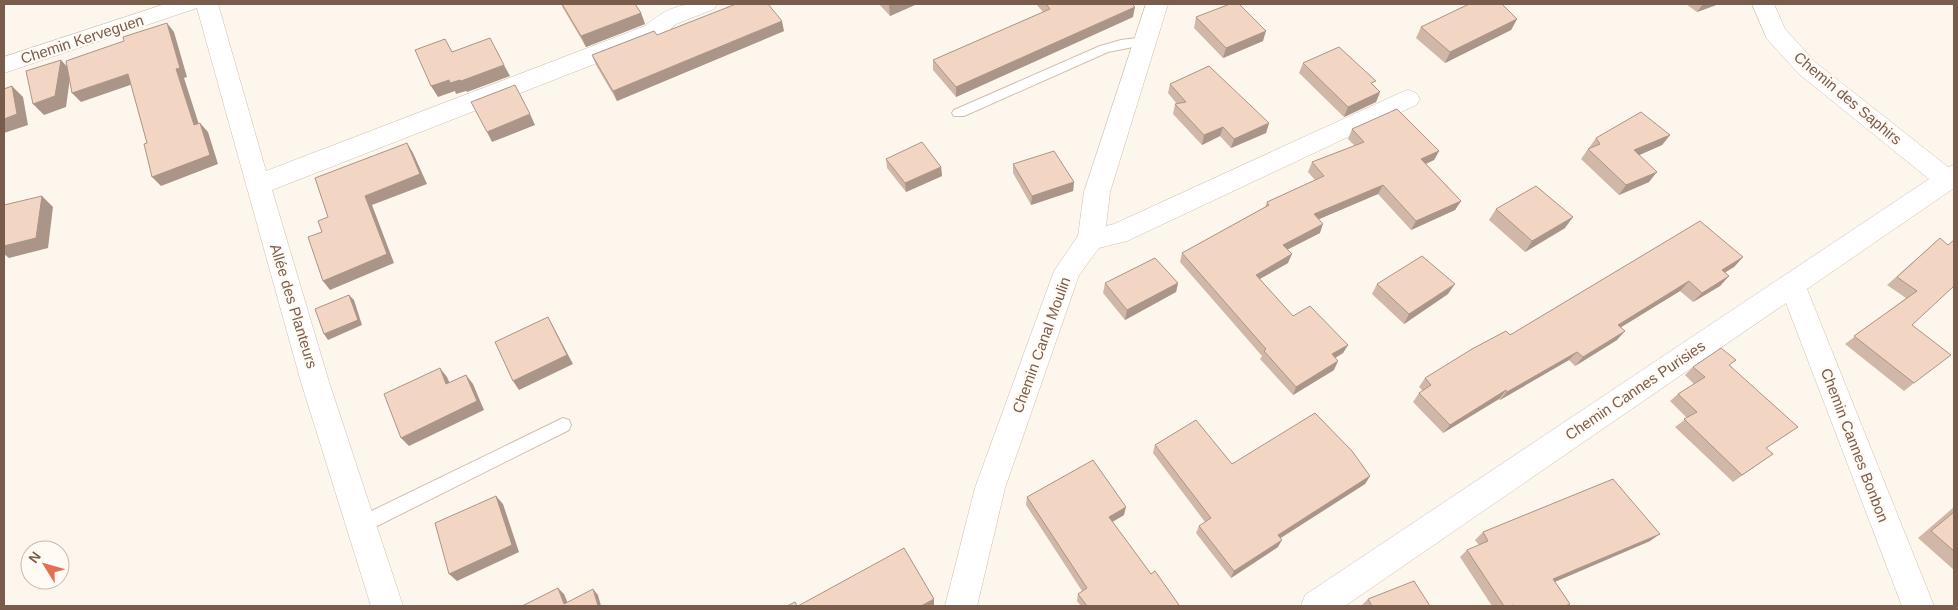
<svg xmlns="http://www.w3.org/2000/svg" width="1958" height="610" font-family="Helvetica,sans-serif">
<rect width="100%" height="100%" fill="#fdf6ec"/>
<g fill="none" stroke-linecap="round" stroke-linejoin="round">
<defs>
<g id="lane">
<path d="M1144 37 1148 38 1150 41 1148 44 1108 52 964 116H954L952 113 954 110 1100 46 1121 40Z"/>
<path d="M563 418 569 420 571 425 569 430 365 532 359 534 353 532 350 526 353 520Z"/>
</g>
<g id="street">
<path d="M165 4H218L266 171 645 26C669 6 685 2 717 4L714 9 676 24 661 38 272 190 329 382 403 606H371L301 382 197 8 4 73V57Z"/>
<path d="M1146 4H1168L1110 192 1106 226 1114 224 1400 93 1408 90 1416 93 1420 99 1416 105 1127 241 1099 248 1079 275 1005 488 977 606H945L975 488 1054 271 1078 236 1084 192Z"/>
<path d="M1752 4H1774L1785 29 1815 62 1948 167 1954 165V188L1807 289 1934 606H1902L1786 303 1345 606H1301L1305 595 1929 179 1799 74 1767 39Z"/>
</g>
</defs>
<use href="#lane" stroke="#d1beb0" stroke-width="2"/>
<use href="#street" stroke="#d1beb0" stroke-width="1"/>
<use href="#lane" fill="#fff" fill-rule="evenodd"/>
<use href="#street" fill="#fff" fill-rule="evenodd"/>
</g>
<g fill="#d1b7a8">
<path d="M561 4H635L641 13 645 24 586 47 563 8Z"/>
<path d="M879 4H917L890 16Z"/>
<path d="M1036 4H1132L1133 17 956 97 933 70V60L1043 12Z"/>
<path d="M1686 4H1719L1697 12Z"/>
<path d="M1196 17 1263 41 1223 58 1194 28Z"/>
<path d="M1517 19 1511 30 1445 63 1416 38 1421 27Z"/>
<path d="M784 31 617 101 596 65 592 55 657 35Z"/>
<path d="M1303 63 1374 85 1380 92 1376 102 1344 117 1299 73Z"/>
<path d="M1170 84 1269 123 1266 133 1231 148 1220 136 1202 145 1173 114 1175 104H1177L1168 93Z"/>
<path d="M1352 129 1439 151 1434 160 1426 164 1461 201 1455 210 1411 230 1378 194 1319 219 1320 233 1287 249 1288 263 1260 279 1293 316 1348 345 1343 353 1335 358 1334 370 1293 395 1260 359 1262 356 1180 262 1182 253 1265 207 1267 202 1315 180 1308 172 1312 162 1355 146 1348 139Z"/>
<path d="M1670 135 1662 145 1639 155 1649 182 1619 195 1581 159 1596 138Z"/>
<path d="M886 159 941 167 942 176 906 192 887 168Z"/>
<path d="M1013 164 1074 182 1073 191 1031 205 1013 173Z"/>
<path d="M1496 209 1565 228 1525 252 1489 220Z"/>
<path d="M1940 238 1912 325 1914 383 1904 391 1845 344 1906 298 1887 285Z"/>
<path d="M1743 257 1734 267 1725 272 1729 276 1720 286 1693 302 1680 291 1621 327 1617 340 1575 366 1569 360 1500 400 1499 399 1443 433 1413 402 1419 393 1423 391 1419 387 1425 378 1510 335Z"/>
<path d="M1105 283H1178L1176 292 1125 320 1103 293Z"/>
<path d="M1377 284 1448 294 1404 324 1372 294Z"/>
<path d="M1730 365 1788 434 1766 448 1773 454 1733 482 1675 427 1687 418 1670 401 1678 394 1694 384 1685 375 1693 367Z"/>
<path d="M1155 445 1232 464 1370 476 1365 484 1281 538 1278 547 1231 578 1196 533 1199 526 1205 522 1153 453Z"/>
<path d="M1027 497 1124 515 1112 522 1151 574 1179 605V606H1081L1077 601 1078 594 1082 591 1026 505Z"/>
<path d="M1954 507V570L1918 538Z"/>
<path d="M1483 532 1650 541 1555 582 1570 604 1567 606H1492L1460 557 1467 550 1479 545 1475 540Z"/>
<path d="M1368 599 1430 606H1363L1362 605Z"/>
</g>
<g fill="#aa9588">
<path d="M893 4H917L890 16 889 5Z"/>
<path d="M1703 4H1719L1697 12Z"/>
<path d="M1135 7 1133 17 956 97V87Z"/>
<path d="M641 13 645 24 586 47 581 36Z"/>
<path d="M1517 19 1511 30 1445 63 1450 52Z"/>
<path d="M782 21 784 31 617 101 613 91Z"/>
<path d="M167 23 174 32 187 77 184 78 202 134 194 125 176 69Z"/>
<path d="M1266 31 1263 41 1223 58 1226 48Z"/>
<path d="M61 60 71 71 66 107 44 115 33 104Z"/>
<path d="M504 65 510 76 467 92 466 91 456 94 455 91 438 97 431 86 449 80Z"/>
<path d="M128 74 136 83 81 102 72 93Z"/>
<path d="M12 86 23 97 28 125 4 133V119Z"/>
<path d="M1380 92 1376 102 1344 117 1348 107Z"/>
<path d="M530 114 535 125 492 142 487 132Z"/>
<path d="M200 123 208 132 218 164 161 186 152 177Z"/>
<path d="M1269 123 1266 133 1231 148 1234 139Z"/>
<path d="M1223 127 1220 136 1202 145 1204 135Z"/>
<path d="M1670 135 1662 145 1626 161 1634 150Z"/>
<path d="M407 143 413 153 427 184 372 205 394 263 330 290 323 281 365 196Z"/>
<path d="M1439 151 1434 160 1416 168 1421 159Z"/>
<path d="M941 167 942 176 906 192 905 183Z"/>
<path d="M1657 172 1649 182 1619 195 1626 185Z"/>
<path d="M1074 182 1073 191 1031 205 1032 196Z"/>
<path d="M1383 185 1378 194 1310 223 1314 214Z"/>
<path d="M42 196 53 207 48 248 9 258 4 254V246Z"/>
<path d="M1461 201 1455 210 1411 230 1416 221Z"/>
<path d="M1573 217 1565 228 1525 252 1532 241Z"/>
<path d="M1323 224 1320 233 1279 254 1283 245Z"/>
<path d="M1292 254 1288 263 1252 283 1256 275Z"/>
<path d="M1743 257 1734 267 1713 280 1722 270Z"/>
<path d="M1729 276 1720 286 1693 302 1702 293Z"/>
<path d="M1689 281 1680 291 1610 334 1618 325Z"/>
<path d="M1178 283 1176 292 1125 320 1127 310Z"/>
<path d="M1455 284 1448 294 1404 324 1409 314Z"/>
<path d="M349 295 354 300 362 325 328 340 324 334Z"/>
<path d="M548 317 573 364 519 390 513 381Z"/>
<path d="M1625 331 1617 340 1575 366 1583 357Z"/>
<path d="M1348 345 1343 353 1327 363 1332 354Z"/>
<path d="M1577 352 1569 360 1500 400 1507 392Z"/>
<path d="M1338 361 1334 370 1293 395 1296 387Z"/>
<path d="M440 368 447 377 454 393 446 384Z"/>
<path d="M466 375 473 384 484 410 409 446 401 438Z"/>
<path d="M1506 390 1499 399 1443 433 1450 425Z"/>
<path d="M1370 476 1365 484 1274 542 1278 535Z"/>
<path d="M496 496 503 504 519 552 457 581 449 574Z"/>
<path d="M1126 507 1124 515 1107 525 1109 517Z"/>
<path d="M1660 534 1650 541 1545 586 1553 579Z"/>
<path d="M1282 540 1278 547 1231 578 1234 571Z"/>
<path d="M558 588 564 594 569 606 564 604Z"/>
<path d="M593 589 598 595 601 606H598Z"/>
<path d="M934 599V605L933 606H921Z"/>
</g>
<g fill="#f3d5c3" stroke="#aa9588">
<path d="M562 4H635L641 13 581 36Z"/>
<path d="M736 4H768L782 21 613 91 592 55 654 31 657 35Z"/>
<path d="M1046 4H1132L1135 7 956 87 933 60 1050 9Z"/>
<path d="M1230 4H1239L1266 31 1226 48 1196 17Z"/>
<path d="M1469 4H1502L1517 19 1450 52 1421 27Z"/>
<path d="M167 23 180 68 176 69 194 125 200 123 210 155 152 177 144 144 147 143 128 74 72 93 66 61 124 41 123 37Z"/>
<path d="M490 38 504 65 461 81 460 80 450 83 449 80 431 86 415 50 445 39 452 52Z"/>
<path d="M1339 47 1376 81 1371 83 1380 92 1348 107 1303 63Z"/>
<path d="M61 60 55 96 33 104 26 71Z"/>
<path d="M1209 66 1269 123 1234 139 1223 127 1204 135 1175 104 1186 102 1170 84Z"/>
<path d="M515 85 530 114 487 132 471 102Z"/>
<path d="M12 86 17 114 4 119V89Z"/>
<path d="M1397 109 1439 151 1421 159 1461 201 1416 221 1383 185 1314 214 1323 224 1283 245 1292 254 1256 275 1293 316 1310 306 1348 345 1332 354 1338 361 1296 387 1264 351 1266 349 1182 253 1269 205 1267 202 1324 176 1312 162 1364 142 1352 129Z"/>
<path d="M1641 112 1670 135 1634 150 1657 172 1626 185 1588 149 1600 144 1596 138Z"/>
<path d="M922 142 941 167 905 183 886 159Z"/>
<path d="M407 143 420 174 365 196 387 254 323 281 308 237 322 232 318 221 328 217 315 178Z"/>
<path d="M1054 151 1074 182 1032 196 1013 164Z"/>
<path d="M1536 186 1573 217 1532 241 1496 209Z"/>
<path d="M42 196 36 238 4 246V205Z"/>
<path d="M1700 221 1743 257 1722 270 1729 276 1702 293 1689 281 1618 325 1625 331 1583 357 1577 352 1507 392 1506 390 1450 425 1419 393 1431 385 1425 378 1472 349 1506 331 1510 335Z"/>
<path d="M1940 238 1948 245 1954 240V286L1912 325 1951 355 1914 383 1854 336 1917 291 1897 277Z"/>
<path d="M1422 256 1455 284 1409 314 1377 284Z"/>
<path d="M1155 258 1178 283 1127 310 1105 283Z"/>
<path d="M349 295 358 320 324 334 315 309Z"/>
<path d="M548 317 567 355 513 381 495 342Z"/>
<path d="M1721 348 1736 360 1729 365 1798 427 1766 448 1773 454 1742 475 1684 419 1697 412 1678 394 1705 377 1693 367Z"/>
<path d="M440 368 446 384 466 375 477 401 401 438 384 394Z"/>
<path d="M1315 413 1352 451 1370 476 1278 535 1282 540 1234 571 1199 526 1211 518 1155 445 1196 420 1232 464Z"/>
<path d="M1093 460 1126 507 1109 517 1151 574 1155 571 1179 605 1177 606H1087L1078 594 1087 588 1027 497Z"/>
<path d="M1613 479 1660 534 1553 579 1570 604 1565 606H1514L1513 605 1510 606H1504L1467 550 1488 541 1483 532Z"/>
<path d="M496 496 512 545 449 574 435 523Z"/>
<path d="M1954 512V551L1931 531Z"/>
<path d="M904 548 934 599 921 606H798Z"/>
<path d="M1414 581 1430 606H1372L1368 599Z"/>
<path d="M558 588 564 604 593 589 598 606H522Z"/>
<path d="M795 602 797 606H787Z"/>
</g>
<g text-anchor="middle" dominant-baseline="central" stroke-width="4.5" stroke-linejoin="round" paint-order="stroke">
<g font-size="15" fill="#7a5c4d" stroke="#fffaf3">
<text transform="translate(82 39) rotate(-18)">Chemin Kerveguen</text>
<text transform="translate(1848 98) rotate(40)">Chemin des Saphirs</text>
<text transform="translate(294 306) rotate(73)">Allée des Planteurs</text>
<text transform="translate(1041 345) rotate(-70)">Chemin Canal Moulin</text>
<text transform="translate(1635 390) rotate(-34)">Chemin Cannes Purisies</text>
<text transform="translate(1855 445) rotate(69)">Chemin Cannes Bonbon</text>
</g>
</g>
<rect width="1958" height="610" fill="none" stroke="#7a5c4d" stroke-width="10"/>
<g transform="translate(45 565) rotate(307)"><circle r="24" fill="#fffaf3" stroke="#cabbb1"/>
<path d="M0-4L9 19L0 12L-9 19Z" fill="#e76f51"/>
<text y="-8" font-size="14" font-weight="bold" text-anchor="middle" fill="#7a5c4d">N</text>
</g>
</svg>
